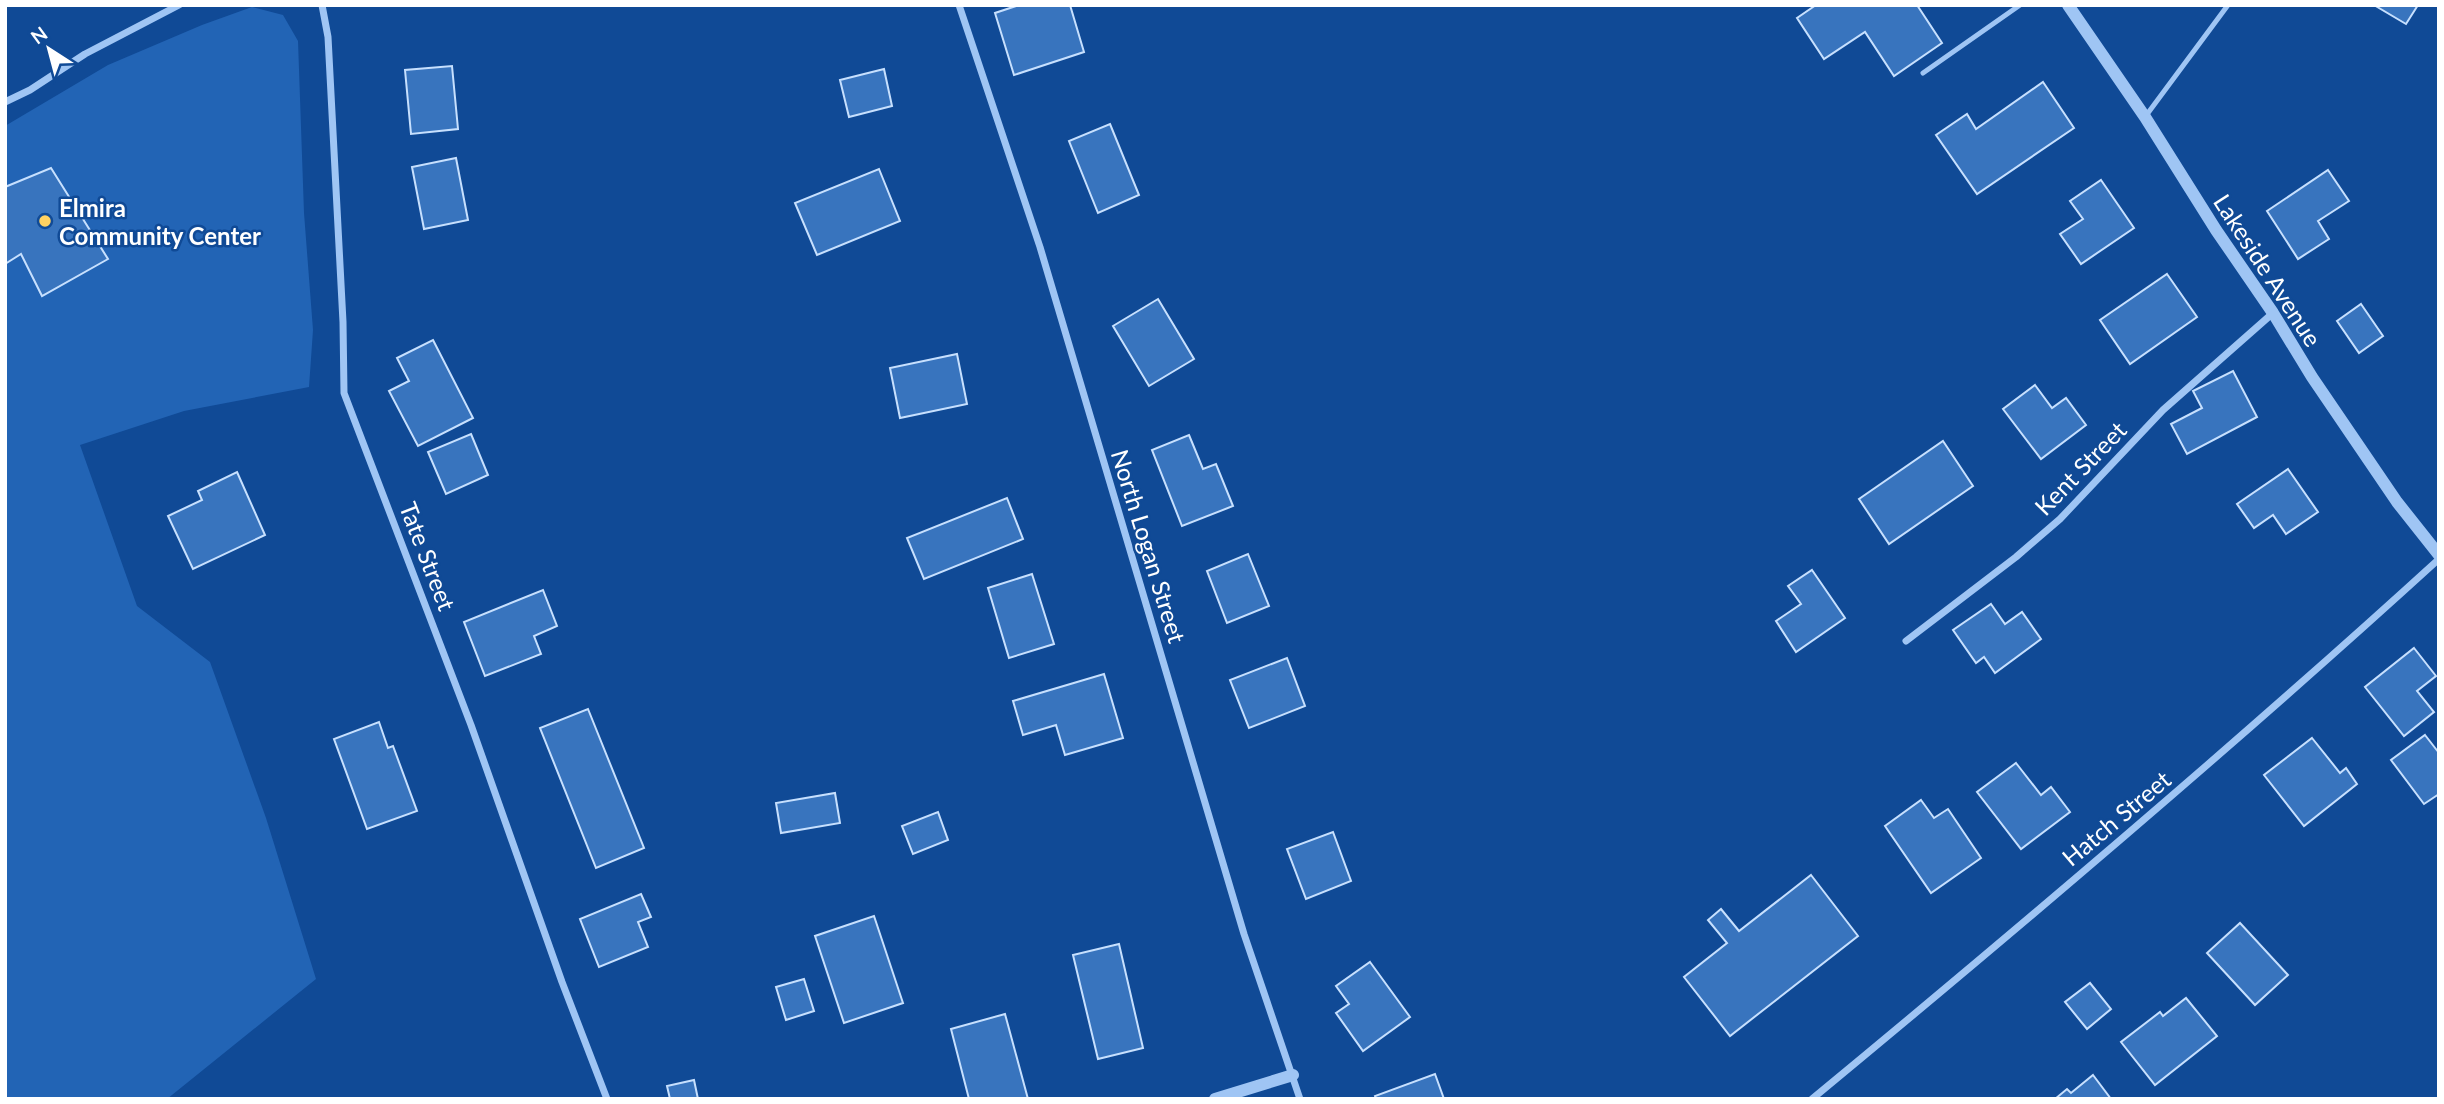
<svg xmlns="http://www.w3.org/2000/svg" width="2444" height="1104" font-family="Lato,sans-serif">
<rect width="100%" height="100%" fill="#104a96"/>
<path fill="#2264b5" d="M252 7 283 15 298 41 304 213 313 330 309 387 184 411 80 445 137 606 210 662 266 818 316 979 167 1099H5V126L108 65 202 25Z"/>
<g fill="#3874be" stroke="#c7e0fe" stroke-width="2">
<path d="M1019 5H1070L1084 52 1014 75 995 13Z"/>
<path d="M1816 5H1917L1942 43 1894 76 1865 32 1824 59 1797 18Z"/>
<path d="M2374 5H2418L2406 24Z"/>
<path d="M452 66 458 129 411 134 405 70Z"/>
<path d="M884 69 892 106 849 117 840 80Z"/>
<path d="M2043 82 2074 128 1977 194 1936 135 1967 114 1976 129Z"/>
<path d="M1110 124 1139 195 1098 213 1069 141Z"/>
<path d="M456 158 468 220 424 229 412 167Z"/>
<path d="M51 168 108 259 42 296 21 254 5 264V187Z"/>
<path d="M879 169 900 221 817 255 795 203Z"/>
<path d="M2328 170 2349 201 2318 221 2329 239 2298 259 2267 211Z"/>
<path d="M2101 180 2134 228 2081 264 2060 234 2083 219 2070 201Z"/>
<path d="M2167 274 2197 317 2130 364 2100 320Z"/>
<path d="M1158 299 1194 359 1149 386 1113 326Z"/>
<path d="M2361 304 2383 336 2359 353 2337 321Z"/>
<path d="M433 340 473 418 418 446 389 391 409 381 397 358Z"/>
<path d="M957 354 967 404 900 418 890 368Z"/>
<path d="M2233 371 2257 417 2187 454 2171 424 2202 408 2193 391Z"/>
<path d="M2035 385 2052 408 2066 398 2086 425 2041 459 2003 409Z"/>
<path d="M471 434 488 475 446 494 428 452Z"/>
<path d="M1189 435 1203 469 1216 464 1233 506 1182 526 1152 450Z"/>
<path d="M1943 441 1973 486 1889 544 1859 499Z"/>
<path d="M2288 469 2318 512 2286 534 2273 515 2254 528 2237 504Z"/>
<path d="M237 472 265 535 193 569 168 516 202 500 198 491Z"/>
<path d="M1007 498 1023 539 924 579 907 538Z"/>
<path d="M1248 554 1269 606 1227 623 1207 571Z"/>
<path d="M1812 570 1845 618 1796 652 1776 621 1801 604 1788 586Z"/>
<path d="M1032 574 1054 644 1009 658 988 588Z"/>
<path d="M543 590 557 626 534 636 541 654 485 676 464 622Z"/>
<path d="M1991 604 2005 624 2022 612 2041 639 1995 673 1984 657 1976 663 1953 630Z"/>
<path d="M2414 648 2436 676 2417 691 2434 712 2404 736 2365 687Z"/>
<path d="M1287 658 1305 706 1249 728 1230 680Z"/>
<path d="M1104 674 1123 738 1065 755 1056 725 1023 735 1013 701Z"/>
<path d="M588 709 644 848 596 868 540 728Z"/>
<path d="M379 722 388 748 393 746 417 811 367 829 334 739Z"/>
<path d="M2425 735 2439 753V794L2424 804 2391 760Z"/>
<path d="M2312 738 2340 773 2346 768 2357 784 2304 826 2264 775Z"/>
<path d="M2016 763 2041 795 2051 787 2070 812 2021 849 1977 792Z"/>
<path d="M835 793 840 823 781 833 776 803Z"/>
<path d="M1921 800 1934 818 1948 809 1981 858 1931 893 1885 826Z"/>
<path d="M938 812 948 840 913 854 902 826Z"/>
<path d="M1333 832 1351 881 1306 899 1287 849Z"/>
<path d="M1811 875 1858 936 1730 1036 1684 977 1727 943 1708 920 1721 909 1739 931Z"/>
<path d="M641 894 651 917 638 922 648 947 599 967 580 919Z"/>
<path d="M874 916 903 1003 844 1023 815 936Z"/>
<path d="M2240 923 2288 975 2255 1005 2207 953Z"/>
<path d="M1119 944 1143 1048 1098 1059 1073 955Z"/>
<path d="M1370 962 1410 1017 1363 1051 1336 1013 1349 1004 1336 986Z"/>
<path d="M804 979 814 1011 786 1020 776 987Z"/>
<path d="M2090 983 2111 1009 2087 1029 2065 1002Z"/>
<path d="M2186 998 2217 1036 2155 1085 2121 1042 2160 1012 2163 1016Z"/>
<path d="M1005 1014 1028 1099H969L951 1029Z"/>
<path d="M1435 1074 1444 1099H1376L1375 1096Z"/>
<path d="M2093 1075 2111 1099H2055L2067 1089 2071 1093Z"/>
<path d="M694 1080 698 1099H670L667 1086Z"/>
</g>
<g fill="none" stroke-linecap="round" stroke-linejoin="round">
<g stroke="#9fc5f4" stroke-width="5">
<path d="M1923 73 2020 5"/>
<path d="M2145 117 2228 5"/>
</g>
<g stroke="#9fc5f4" stroke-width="7">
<path d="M322 5 328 37 343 322 344 393 471 725 562 982 607 1099"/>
<path d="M959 5 1040 247 1244 934 1300 1099"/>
<path d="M5 102 30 90 85 54 179 5"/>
<path d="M1906 641 2016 557 2060 519 2163 410 2273 313"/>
<path d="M1812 1099C2025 923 2235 745 2439 559"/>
</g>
<g stroke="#9fc5f4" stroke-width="12">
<path d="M2068 5 2145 117 2216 230 2273 313 2312 377 2397 502 2439 555"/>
<path d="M1215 1099 1293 1075"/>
</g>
</g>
<circle fill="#ffd262" stroke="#104a96" stroke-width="2.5" cx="45" cy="221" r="7"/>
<g text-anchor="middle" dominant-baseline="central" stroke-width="5" stroke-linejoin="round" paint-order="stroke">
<g font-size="24" font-weight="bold" fill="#fff" stroke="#104a96" text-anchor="start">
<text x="59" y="207">Elmira<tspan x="59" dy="28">Community Center</tspan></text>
</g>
<g font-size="24" fill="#fff" stroke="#104a96">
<text transform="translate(2268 270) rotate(57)">Lakeside Avenue</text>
<text transform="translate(2080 468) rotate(-46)">Kent Street</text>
<text transform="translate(1149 546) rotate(73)">North Logan Street</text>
<text transform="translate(428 556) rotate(69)">Tate Street</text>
<text transform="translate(2116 818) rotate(-40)">Hatch Street</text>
</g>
</g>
<rect width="2444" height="1104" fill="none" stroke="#ffffff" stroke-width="14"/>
<g transform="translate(49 49) rotate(324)" stroke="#104a96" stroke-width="5" paint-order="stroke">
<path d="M0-5L12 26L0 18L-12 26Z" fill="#ffffff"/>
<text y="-10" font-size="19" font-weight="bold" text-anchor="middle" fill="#ffffff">N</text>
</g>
</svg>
